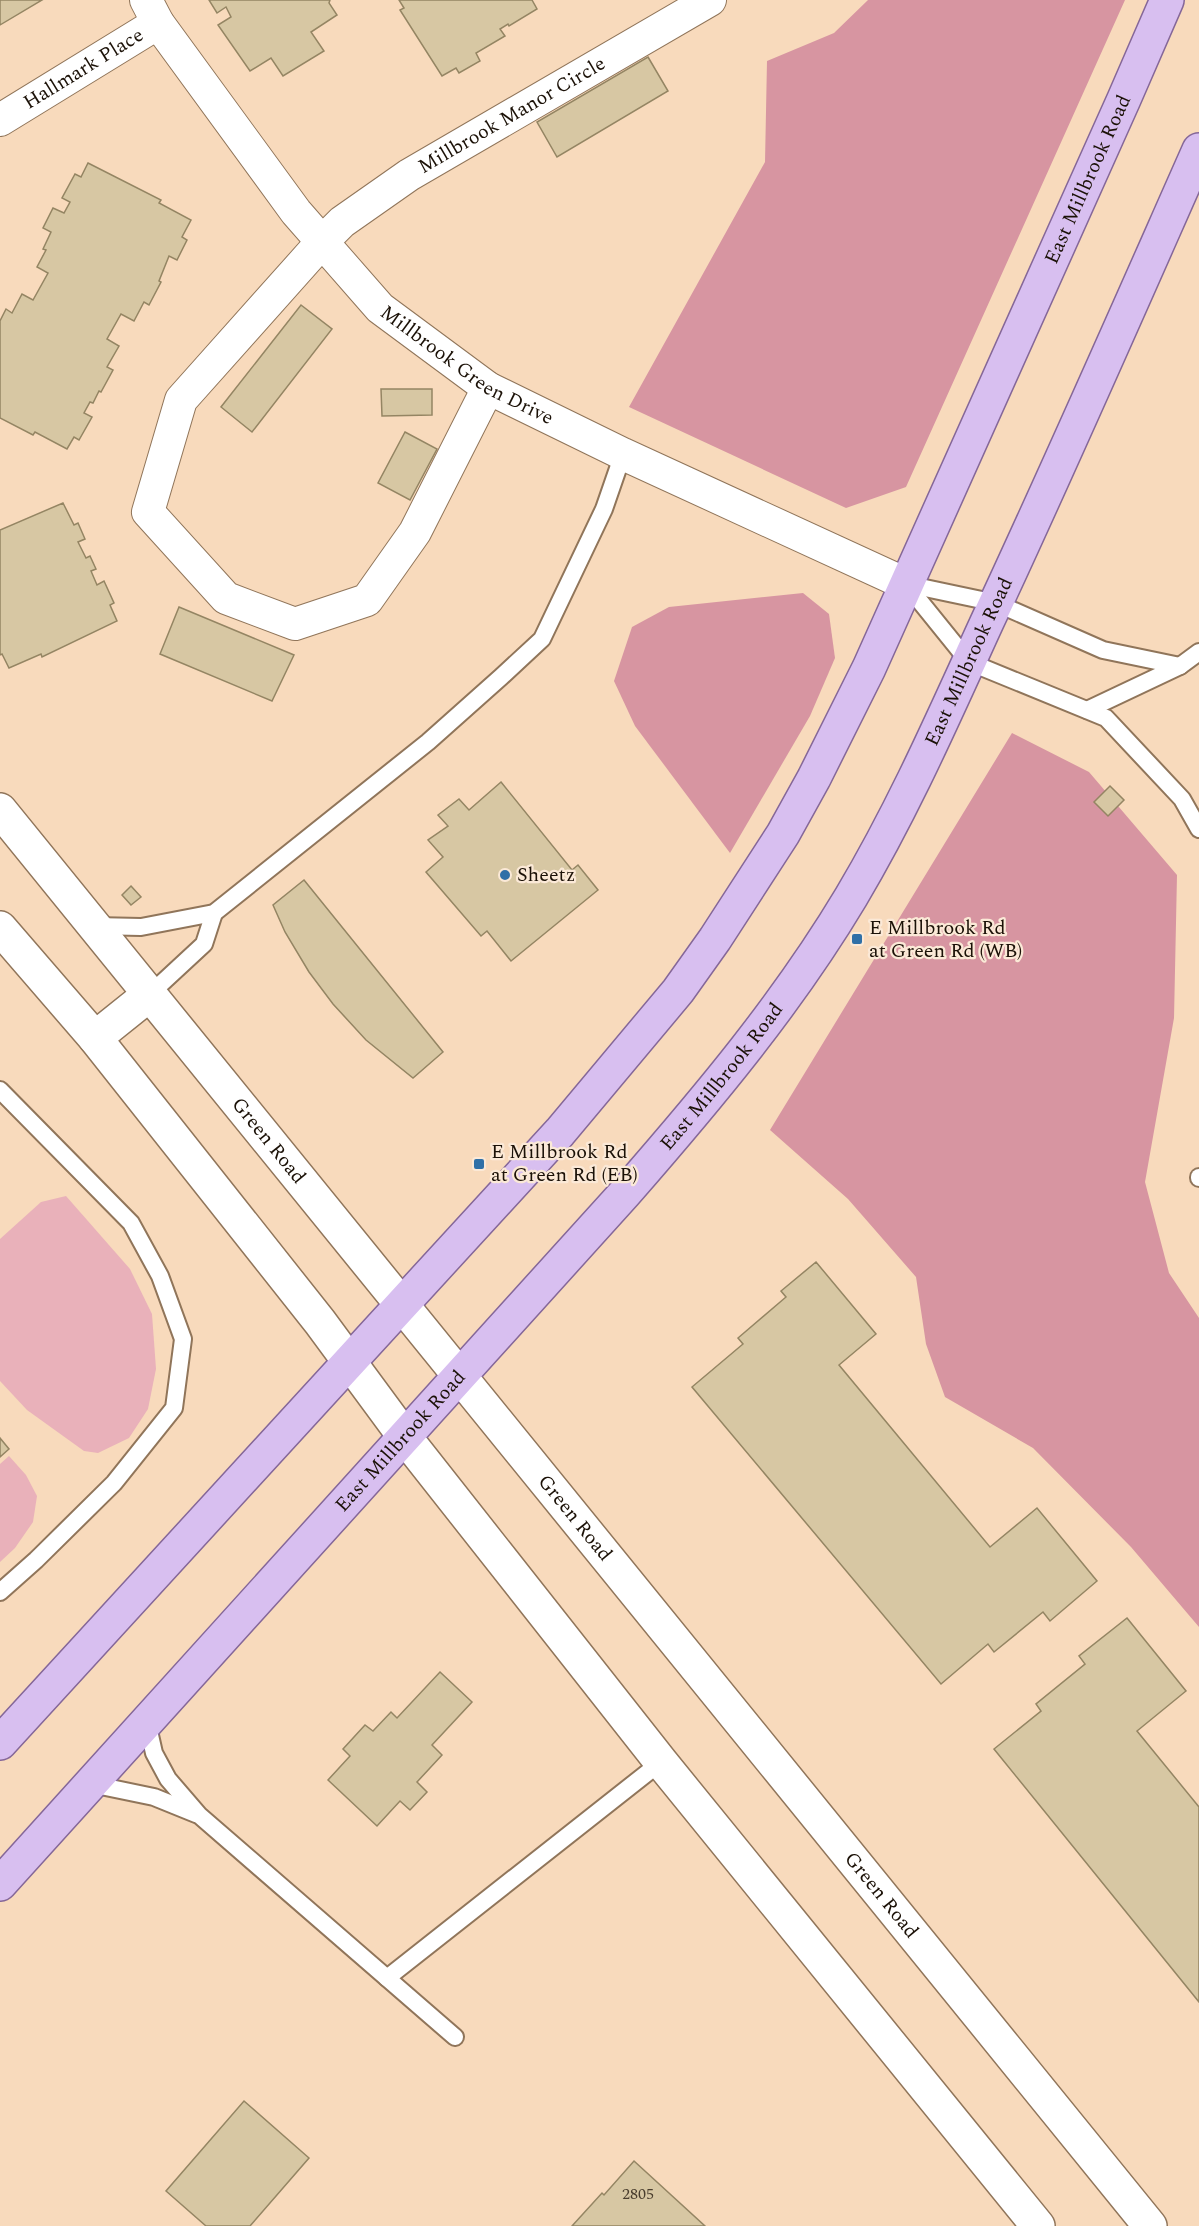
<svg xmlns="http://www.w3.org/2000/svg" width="1199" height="2226" font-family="Spectral,serif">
<rect width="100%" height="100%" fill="#f8dabc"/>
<g fill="#e9b1ba">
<path d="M66 1196 130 1269 152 1314 156 1369 148 1409 129 1438 98 1453 84 1451 27 1410 0 1381V1239L41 1202Z"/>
<path d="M9 1456 26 1475 37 1496 33 1522 15 1548 0 1562V1464Z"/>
</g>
<g fill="#d795a1">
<path d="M868 0H1125L906 487 846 508 629 407 765 162 767 61 834 33Z"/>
<path d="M803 593 829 614 835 658 810 716 730 853 635 726 614 681 632 627 669 607Z"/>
<path d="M1012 733 1089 772 1177 875 1174 1018 1145 1182 1169 1273 1199 1318V1627L1131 1547 1033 1448 945 1397 926 1344 916 1277 848 1199 770 1130Z"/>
</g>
<g fill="#d7c7a3" stroke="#948563" stroke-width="1.5">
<path d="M0 0H42L0 25Z"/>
<path d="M209 0H330L329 3 337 15 311 32 324 51 283 76 271 58 250 71 218 25 231 17 226 7 217 13Z"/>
<path d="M399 0H532L537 9 509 26 508 24 500 29 505 36 476 53 480 61 459 73 456 68 442 76 400 10 404 8Z"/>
<path d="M648 57 668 91 557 157 537 122Z"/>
<path d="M88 163 161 200 159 203 191 220 182 237 187 240 177 260 169 256 159 281 161 282 149 305 144 302 134 321 121 314 107 339 119 346 107 367 113 370 101 392 99 391 93 403 90 402 84 413 92 417 79 440 74 437 67 449 35 432 33 435 0 418V321L6 309 12 313 22 294 33 300 48 273 37 267 46 250 43 249 51 232 43 228 53 208 64 213 70 202 62 198 75 174 81 177Z"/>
<path d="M301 305 332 329 252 432 221 407Z"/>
<path d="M381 389H432V415L382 416Z"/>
<path d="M405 432 437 449 410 500 378 483Z"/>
<path d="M63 503 74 525 78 523 85 539 78 542 86 558 90 556 96 569 91 571 97 585 104 581 114 603 110 605 117 621 42 657 41 654 9 668 2 654 0 655V530Z"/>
<path d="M179 607 294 655 272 701 160 654Z"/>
<path d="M501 782 572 870 578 865 598 890 511 961 487 931 481 936 426 872 443 857 428 840 448 826 438 815 459 799 469 810Z"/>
<path d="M1110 786 1124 800 1108 816 1094 802Z"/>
<path d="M304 880 443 1052 413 1078 366 1040 333 1004 309 972 285 932 273 905Z"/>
<path d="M131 886 141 897 131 905 122 895Z"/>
<path d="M816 1262 876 1334 839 1365 990 1547 1037 1508 1097 1581 1050 1621 1043 1612 994 1652 988 1644 941 1684 692 1387 743 1344 738 1338 786 1297 781 1291Z"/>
<path d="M0 1438 9 1449 0 1457Z"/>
<path d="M1127 1618 1186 1691 1137 1731 1199 1807V2002L994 1749 1041 1711 1036 1704 1085 1664 1079 1656Z"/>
<path d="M440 1672 472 1702 432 1745 442 1755 417 1782 427 1792 410 1810 400 1801 377 1826 328 1780 350 1756 343 1749 365 1725 373 1731 391 1712 397 1718Z"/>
<path d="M244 2101 309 2158 250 2226H206L166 2191Z"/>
<path d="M634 2161 705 2226H572L602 2193 604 2195Z"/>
</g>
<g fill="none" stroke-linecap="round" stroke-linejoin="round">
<defs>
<g id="lane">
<path d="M906 584 969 662 1106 718 1182 799 1199 829"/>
<path d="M906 584 996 603 1103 650 1180 666"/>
<path d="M1087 710 1180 666 1199 652"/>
<path d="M94 926 141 927 214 913 428 742 501 677 542 639 604 509 623 454"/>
<path d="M150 994 204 944 214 913"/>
<path d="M0 1090 131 1223 160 1276 183 1339 174 1408 114 1483 36 1560 0 1592"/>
<path d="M1199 1177V1178"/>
<path d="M147 1722 154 1753 168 1779 199 1815 455 2037"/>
<path d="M91 1784 154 1797 196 1814"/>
<path d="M387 1978 661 1762"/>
</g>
<g id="street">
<path id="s1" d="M146 0 158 23 296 212 380 308 488 388 623 454 906 584"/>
<path id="s2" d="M0 120 158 23"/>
<path id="s3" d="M488 388 415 532 367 600 295 624 226 598 148 512 181 400 321 243 342 222 409 175 710 0"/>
</g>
<g id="secondary">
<path id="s4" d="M0 810 1150 2226"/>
<path d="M0 928 95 1038 320 1322 404 1436 661 1762 1038 2226"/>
<path d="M95 1038 150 994"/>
</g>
<g id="primary">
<path id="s5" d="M0 1743 560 1132 678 991 715 939 783 834 814 778 869 668 1124 99 1167 0"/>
<path id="s6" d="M0 1884 625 1193C707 1099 787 1004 851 897 904 808 944 716 987 622 1060 466 1129 308 1199 150"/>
</g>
</defs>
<use href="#lane" stroke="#90755a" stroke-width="20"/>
<use href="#street" stroke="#90755a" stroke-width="34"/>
<use href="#secondary" stroke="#90755a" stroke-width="36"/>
<use href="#primary" stroke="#856798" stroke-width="36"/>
<use href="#lane" stroke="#fff" stroke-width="16"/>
<use href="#street" stroke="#fff" stroke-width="32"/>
<use href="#secondary" stroke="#fff" stroke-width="33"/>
<use href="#primary" stroke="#d8bff0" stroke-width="33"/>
</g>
<g fill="#3070a7" stroke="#fbe9d7" stroke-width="2">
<circle cx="505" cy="875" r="6"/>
<rect x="851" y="933" width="12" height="12" rx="3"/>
<rect x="473" y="1158" width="12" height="12" rx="3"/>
</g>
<g text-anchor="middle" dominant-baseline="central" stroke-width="4.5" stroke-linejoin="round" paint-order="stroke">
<g font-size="16" fill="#4a3e2e">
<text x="638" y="2194">2805</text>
</g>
<g font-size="20" fill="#1b1107" stroke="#fbe9d7">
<text stroke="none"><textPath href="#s2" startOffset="98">Hallmark Place</textPath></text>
<text stroke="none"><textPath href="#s3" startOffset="1068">Millbrook Manor Circle</textPath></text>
<text stroke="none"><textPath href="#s5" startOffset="1924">East Millbrook Road</textPath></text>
<text stroke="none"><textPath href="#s1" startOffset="492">Millbrook Green Drive</textPath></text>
<text stroke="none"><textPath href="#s6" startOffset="1568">East Millbrook Road</textPath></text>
<text stroke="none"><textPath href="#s6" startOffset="1083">East Millbrook Road</textPath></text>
<text stroke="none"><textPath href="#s4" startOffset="426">Green Road</textPath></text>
<text stroke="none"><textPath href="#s6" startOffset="597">East Millbrook Road</textPath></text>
<text stroke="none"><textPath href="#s4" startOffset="912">Green Road</textPath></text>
<text stroke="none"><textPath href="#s4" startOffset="1398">Green Road</textPath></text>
</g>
<g font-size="20" fill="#1b1107" stroke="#fbe9d7" text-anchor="start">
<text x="517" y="875">Sheetz</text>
<text x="869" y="928">E Millbrook Rd<tspan x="869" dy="23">at Green Rd (WB)</tspan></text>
<text x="491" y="1152">E Millbrook Rd<tspan x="491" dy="23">at Green Rd (EB)</tspan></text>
</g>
</g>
</svg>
